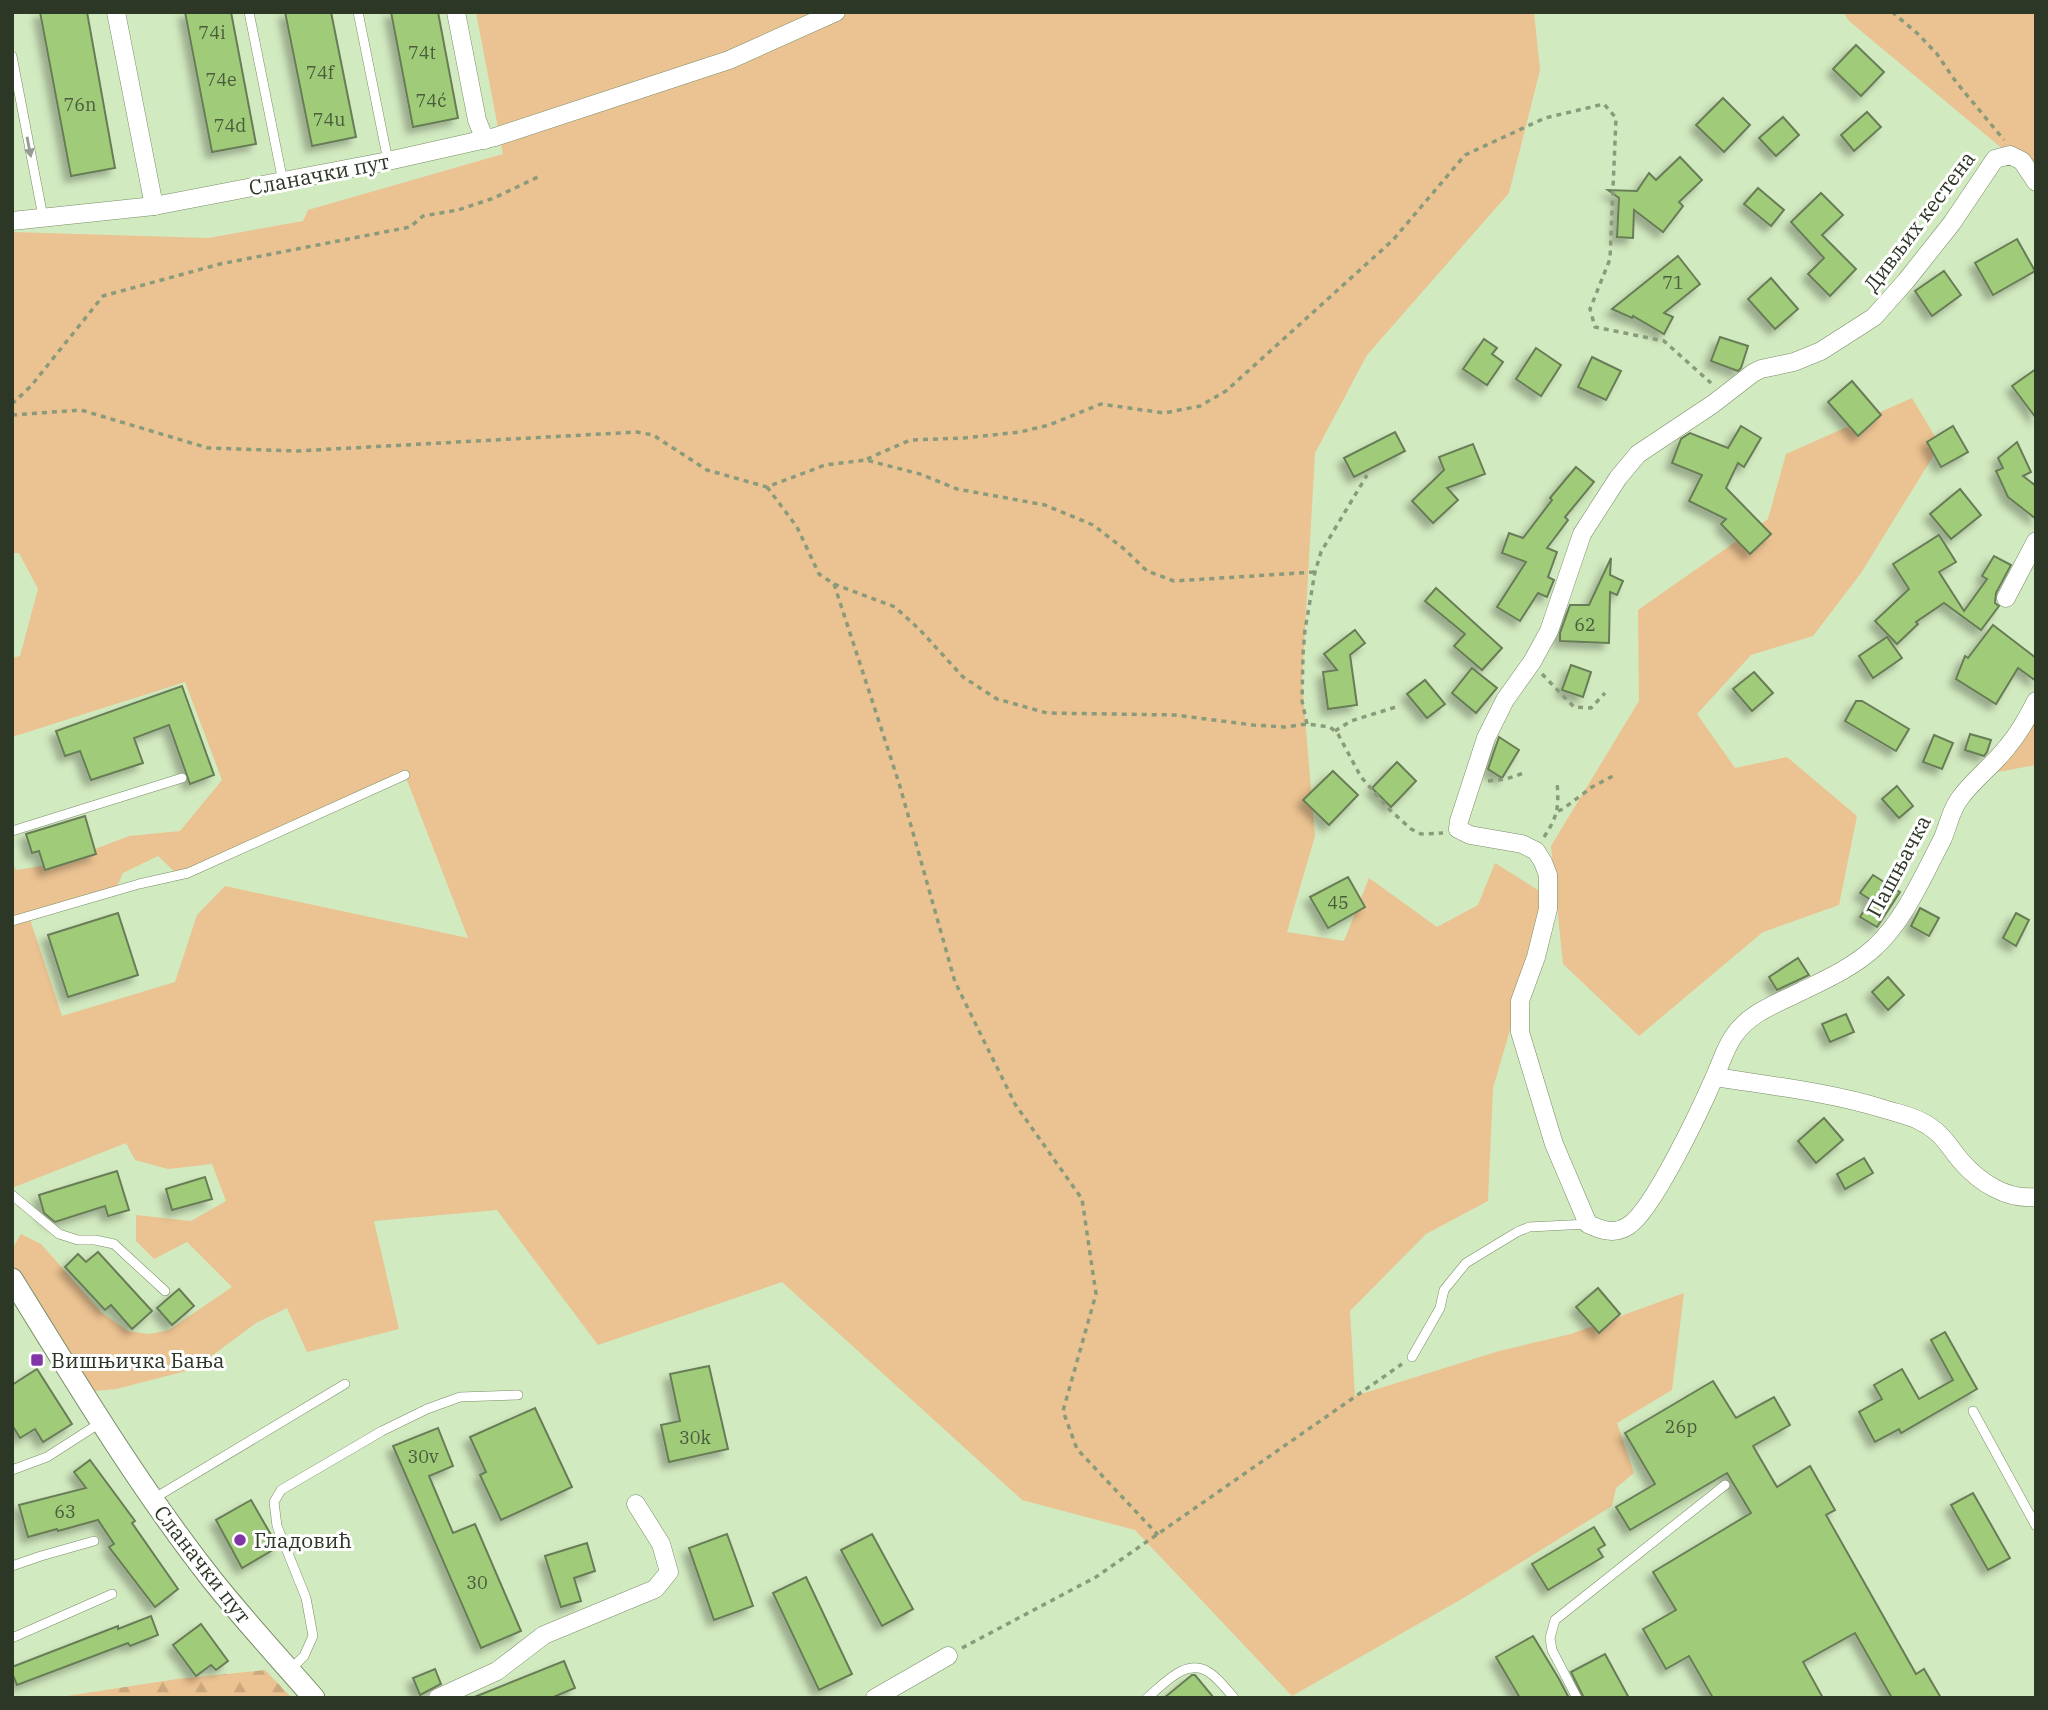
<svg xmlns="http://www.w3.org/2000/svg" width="2048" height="1710" font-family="'IBM Plex Serif',serif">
<defs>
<pattern id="forest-firs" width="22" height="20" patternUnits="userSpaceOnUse" patternTransform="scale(1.75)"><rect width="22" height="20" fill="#ebc291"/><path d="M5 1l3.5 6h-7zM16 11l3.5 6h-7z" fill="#caa77d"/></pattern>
<filter id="shadow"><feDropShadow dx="-6" dy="6" stdDeviation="3.5" flood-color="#0004"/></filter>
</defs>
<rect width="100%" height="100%" fill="#d2eac0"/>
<g fill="#ebc291" fill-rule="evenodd">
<path d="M476 12H1534L1540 70 1509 193 1367 355 1315 453 1302 682 1315 836 1287 932 1344 941 1369 878 1437 927 1478 905 1495 863 1549 897 1493 1088 1488 1201 1426 1234 1350 1311 1355 1396 1499 1351 1571 1334 1684 1293 1672 1390 1617 1423 1634 1473 1616 1488 1612 1506 1460 1600 1292 1696 1135 1530 1022 1500 782 1282 598 1345 497 1210 374 1221 399 1329 307 1352 287 1308 256 1323 194 1369 116 1389 83 1392 12 1279V1249L21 1234 41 1244 101 1312 128 1331 149 1334 169 1330 232 1287 187 1242 154 1259 136 1241V1215L191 1221 226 1201 212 1164 168 1169 135 1160 126 1143 12 1188V863L16 870 56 864 129 836 180 831 222 780 185 682 12 737V658L20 656 38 589 19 553H12V232L208 238 303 221 308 210 503 154ZM405 775 468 938 225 886 197 915 175 982 62 1016 29 916 115 891 123 873 158 856 178 875Z"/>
<path d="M1843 12H2036V185L2010 155 1849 21Z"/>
<path d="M1912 398 1940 445 1861 573 1813 636 1751 655 1697 714 1735 768 1787 757 1857 816 1839 905 1763 932 1639 1036 1563 964 1551 846 1639 701 1638 610 1768 519 1786 454Z"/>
<path d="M2036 704V765L1982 775Z"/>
</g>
<path fill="url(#forest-firs)" d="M265 1670 292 1698H54L177 1679Z"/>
<g fill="#a0cc7a" stroke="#687d57" stroke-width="2" filter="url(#shadow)">
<path d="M40 12H87L115 168 71 176Z"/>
<path d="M185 12H231L256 144 212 152Z"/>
<path d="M285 12H331L356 137 312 146Z"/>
<path d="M391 12H438L458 118 413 127Z"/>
<path d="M1856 45 1884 72 1861 96 1833 69Z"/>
<path d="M1723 98 1750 125 1724 152 1696 125Z"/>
<path d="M1867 112 1881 127 1854 151 1841 135Z"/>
<path d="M1783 117 1799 135 1776 156 1759 138Z"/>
<path d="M1680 157 1702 180 1679 202 1683 206 1663 232 1634 210 1633 238 1617 237 1619 198 1608 190 1637 191 1649 173 1656 180Z"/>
<path d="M1758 188 1784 210 1771 226 1744 204Z"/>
<path d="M1821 193 1843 215 1822 235 1856 269 1830 296 1808 274 1824 258 1791 222Z"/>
<path d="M2017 239 2035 271 1993 295 1975 263Z"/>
<path d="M1678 256 1700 284 1664 313 1673 317 1664 334 1633 316 1632 318 1612 309Z"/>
<path d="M1944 271 1961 295 1932 316 1915 291Z"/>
<path d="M1771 278 1798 309 1775 329 1748 299Z"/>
<path d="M1720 337 1748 346 1741 368 1738 371 1711 361Z"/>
<path d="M1484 339 1497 348 1492 354 1503 362 1487 385 1463 369Z"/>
<path d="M1536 348 1561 365 1541 396 1516 379Z"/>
<path d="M1592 357 1621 371 1606 400 1578 387Z"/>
<path d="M2036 369V418L2012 386Z"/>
<path d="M1852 381 1881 415 1858 436 1828 402Z"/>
<path d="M1741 426 1761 438 1744 467 1738 463 1726 488 1771 534 1750 554 1721 524 1726 519 1689 501 1702 475 1672 463 1681 439 1690 433 1728 448Z"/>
<path d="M1953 426 1968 452 1941 467 1927 442Z"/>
<path d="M1395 432 1405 451 1354 477 1344 458Z"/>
<path d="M2017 442 2031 472 2023 476 2036 486V519L2008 497 1996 471 2003 468 1998 458Z"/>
<path d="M1473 444 1485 474 1447 488 1458 500 1433 523 1412 501 1444 470 1439 457Z"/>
<path d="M1576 467 1594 482 1565 517 1568 520 1547 548 1557 552 1548 577 1554 580 1547 597 1538 593 1520 621 1497 607 1526 562 1502 553 1509 533 1523 538 1552 500 1550 498Z"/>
<path d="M1960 489 1981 515 1951 539 1930 514Z"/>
<path d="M1939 535 1956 562 1939 572 1964 611 1987 579 1982 576 1994 556 2011 565 1996 593 1995 603 1999 606 1981 630 1944 603 1916 622 1918 624 1897 644 1875 621 1909 589 1893 564Z"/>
<path d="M1611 558 1610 575 1623 581 1617 595 1610 592 1609 643 1560 641V633L1570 605H1589Z"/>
<path d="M1436 588 1502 648 1482 670 1454 646 1465 634 1425 601Z"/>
<path d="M1993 625 2036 658V681L2018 668 1996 704 1956 679 1965 656 1968 658Z"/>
<path d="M1355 630 1365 643 1350 655 1357 705 1328 709 1323 672 1337 670 1324 654Z"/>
<path d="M1887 637 1902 658 1873 678 1859 656Z"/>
<path d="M1571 665 1591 672 1583 697 1562 690Z"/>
<path d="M1472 668 1497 688 1476 713 1452 693Z"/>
<path d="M1754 672 1773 693 1752 711 1733 689Z"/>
<path d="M1425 680 1445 704 1427 718 1407 694Z"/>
<path d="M182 686 214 775 190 784 169 725 134 738 143 763 91 780 80 751 65 756 56 731Z"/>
<path d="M1856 701H1862L1909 729 1896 751 1845 721Z"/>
<path d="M1970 734 1991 740 1987 752 1984 756 1965 750Z"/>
<path d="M1934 735 1953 743 1942 769 1923 762Z"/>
<path d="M1499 737 1519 750 1502 778 1488 769Z"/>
<path d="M1397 762 1416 781 1391 807 1372 788Z"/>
<path d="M1333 771 1358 795 1329 825 1303 800Z"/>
<path d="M1897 786 1913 806 1899 818 1882 799Z"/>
<path d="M85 816 96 854 45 870 39 851 32 853 26 834Z"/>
<path d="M1873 875 1900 892 1877 927 1860 917 1871 900 1860 893Z"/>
<path d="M1348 877 1365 907 1328 928 1310 897Z"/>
<path d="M1920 908 1939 918 1929 936 1911 926Z"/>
<path d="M118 913 138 975 68 997 48 935Z"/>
<path d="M2016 913 2029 920 2016 946 2003 938Z"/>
<path d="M1798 958 1809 975 1777 990 1769 977Z"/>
<path d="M1888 977 1904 995 1888 1010 1872 992Z"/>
<path d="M1846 1014 1854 1032 1830 1042 1822 1024Z"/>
<path d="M1824 1118 1843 1140 1816 1163 1798 1141Z"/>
<path d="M1864 1158 1873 1173 1845 1189 1837 1174Z"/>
<path d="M117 1171 129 1210 108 1216 105 1206 55 1222 44 1213 39 1195Z"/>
<path d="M205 1177 212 1199 172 1210 166 1189Z"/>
<path d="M98 1252 152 1311 132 1329 111 1305 105 1310 65 1267 78 1254 86 1262Z"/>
<path d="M1598 1288 1620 1314 1599 1333 1576 1307Z"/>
<path d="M179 1289 194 1306 172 1325 157 1308Z"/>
<path d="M1945 1332 1977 1389 1901 1433 1899 1429 1875 1442 1859 1412 1882 1399 1874 1385 1902 1369 1919 1399 1953 1380 1931 1340Z"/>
<path d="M709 1366 728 1449 669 1462 661 1425 680 1421 670 1374Z"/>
<path d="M37 1369 72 1424 43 1442 35 1429 20 1438 12 1425V1385Z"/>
<path d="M1713 1381 1736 1418 1774 1397 1790 1425 1753 1446 1777 1487 1810 1466 1835 1510 1826 1515 1916 1674 1924 1669 1941 1698H1892L1855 1633 1803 1662 1823 1698H1713L1689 1656 1666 1669 1643 1629 1676 1610 1653 1572 1751 1513 1727 1473 1630 1530 1616 1507 1655 1484 1625 1433Z"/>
<path d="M535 1408 572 1487 501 1520 480 1475 486 1472 470 1437Z"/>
<path d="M438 1428 453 1466 429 1476 453 1533 475 1524 521 1631 481 1648 393 1446Z"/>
<path d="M90 1460 135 1521 132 1523 178 1589 155 1607 109 1547 114 1544 98 1520 58 1531 57 1529 28 1537 19 1505 86 1488 74 1472Z"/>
<path d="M1973 1493 2010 1558 1988 1570 1951 1505Z"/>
<path d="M251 1500 278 1547 242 1568 216 1520Z"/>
<path d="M1594 1527 1605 1545 1598 1549 1603 1557 1548 1590 1532 1564Z"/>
<path d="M727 1534 753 1606 714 1620 689 1548Z"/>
<path d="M872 1534 913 1609 882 1626 841 1550Z"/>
<path d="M587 1543 595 1571 574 1578 581 1601 561 1607 545 1556Z"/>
<path d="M806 1577 852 1674 819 1690 773 1593Z"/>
<path d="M151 1616 158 1635 130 1646 128 1643 17 1685 12 1673V1667L118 1626V1629Z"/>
<path d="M201 1624 228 1661 216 1670 211 1665 196 1676 173 1645Z"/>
<path d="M1533 1636 1559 1679 1569 1698H1520L1496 1657Z"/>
<path d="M1605 1654 1629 1698H1584L1571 1672Z"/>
<path d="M564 1661 575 1688 551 1698H472Z"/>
<path d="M435 1669 441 1684 420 1695 413 1678Z"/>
<path d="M1192 1675H1195L1214 1698H1164Z"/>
</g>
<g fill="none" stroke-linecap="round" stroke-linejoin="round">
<defs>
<g id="service">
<path d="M249 12 283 182"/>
<path d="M358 12 388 161"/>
<path d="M12 56 43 217"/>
<path d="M12 831 182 778"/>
<path d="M12 921 139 884 188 873 405 775"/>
<path d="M12 1195 59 1234 78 1240H95L114 1244 165 1291"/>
<path d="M1412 1357 1440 1308 1444 1290 1466 1263 1517 1232 1529 1227 1588 1224"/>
<path d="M1973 1411 2036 1526"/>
<path d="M12 1470 47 1457 100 1423"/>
<path d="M153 1499 345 1384"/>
<path d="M12 1566 41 1556 94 1541"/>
<path d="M12 1638 112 1594"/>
<path d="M291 1669 304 1656 313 1636 306 1598 277 1526 274 1502 281 1490 382 1431 427 1409 460 1397 518 1395"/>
<path d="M1147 1698C1164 1684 1187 1656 1210 1673 1219 1679 1227 1690 1234 1698"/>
<path d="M1577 1698 1552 1650 1550 1638 1555 1620 1725 1485"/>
</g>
<g id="minor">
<path d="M116 12 154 206"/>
<path d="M456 12 477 120 485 140"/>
<path d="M2036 182 2022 161 2010 155 1995 159 1952 223 1906 281 1874 317 1821 351 1794 362 1761 369 1753 373 1713 404 1638 454 1618 478 1582 534 1549 631 1532 662 1505 700 1486 738 1459 821 1458 829 1470 835 1522 844 1536 851 1543 862 1548 875V909L1536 957 1520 1001V1032L1554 1144 1588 1224C1601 1230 1614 1235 1628 1226 1653 1211 1702 1106 1715 1076 1721 1063 1725 1049 1733 1037 1748 1013 1778 1003 1802 991 1827 979 1855 966 1875 947 1904 921 1924 874 1942 840 1948 827 1950 813 1958 801 1972 780 1993 766 2008 746 2019 733 2028 717 2036 701"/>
<path d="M12 221 154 206 388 161 495 137 729 60 836 12"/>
<path d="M2006 598 2036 541"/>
<path d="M1715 1077C1772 1086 1829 1092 1884 1109 1896 1113 1909 1115 1920 1121 1941 1131 1947 1144 1961 1161 1980 1183 2007 1200 2036 1197"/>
<path d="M438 1698 497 1671 544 1635 655 1589 669 1572 661 1544 636 1504"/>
<path d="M875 1698 948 1656"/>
</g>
<path id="tertiary" d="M12 1279C76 1382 138 1486 213 1581 245 1621 280 1659 314 1698"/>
</defs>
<use href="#service" stroke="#788d66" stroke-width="10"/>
<use href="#minor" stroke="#788d66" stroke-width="19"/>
<use href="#tertiary" stroke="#788d66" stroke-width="23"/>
<g stroke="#8a9b7c" stroke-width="3.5" stroke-dasharray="5 5" stroke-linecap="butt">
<path d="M1892 12 1918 34 1937 54 1956 82 2004 140"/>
<path d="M12 404 31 386 103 296 220 264 410 227 423 216 458 210 494 198 542 175"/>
<path d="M12 415 81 410 208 448 297 451 637 432 653 435 707 470 767 487 825 465 866 460 920 474 957 489 1045 505 1093 525 1123 548 1147 571 1174 581 1315 572"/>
<path d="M867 459 910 440 964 438 1020 432 1049 425 1101 404 1164 413 1200 406 1226 391 1393 240 1465 155 1545 118 1604 104 1616 118 1610 259 1590 309 1595 327 1664 341 1711 383"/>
<path d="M767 487 797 527 819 574 834 584 899 783 955 982 1015 1104 1082 1199 1096 1294 1063 1411 1077 1449 1158 1535"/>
<path d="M834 584 895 607 920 630 963 677 997 699 1047 713 1175 715 1253 725 1285 727 1307 724 1330 727 1338 734 1361 777 1390 810 1411 829 1421 834 1443 833"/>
<path d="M1542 674 1574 707 1591 708 1605 693"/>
<path d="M1307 724 1302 701 1303 654 1305 630 1315 572 1321 552 1367 475"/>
<path d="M1335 731 1351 721 1399 706"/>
<path d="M1488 781 1506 779 1524 773"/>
<path d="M1558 811 1563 809 1592 787 1613 776"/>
<path d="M1544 837C1558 816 1559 807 1557 782"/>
<path d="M962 1648 1096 1577 1402 1364"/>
</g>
<use href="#service" stroke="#fff" stroke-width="9"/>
<use href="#minor" stroke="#fff" stroke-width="18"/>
<use href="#tertiary" stroke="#fff" stroke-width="21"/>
</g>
<defs><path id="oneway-solid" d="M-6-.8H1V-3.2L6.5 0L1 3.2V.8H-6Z" transform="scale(1.75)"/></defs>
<use fill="#969b92" href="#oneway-solid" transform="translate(29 147) rotate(79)"/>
<g fill="#8136a8" stroke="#fff" stroke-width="2.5">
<rect x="30" y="1353" width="14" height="14" rx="3.5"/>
<circle cx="240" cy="1540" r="7"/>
</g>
<g text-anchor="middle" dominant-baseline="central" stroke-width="6" stroke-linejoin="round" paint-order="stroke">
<g font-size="18" fill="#4a5c3b">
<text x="212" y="32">74i</text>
<text x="422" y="52">74t</text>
<text x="320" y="72">74f</text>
<text x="221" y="79">74e</text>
<text x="431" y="100">74ć</text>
<text x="80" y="104">76n</text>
<text x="329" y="119">74u</text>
<text x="230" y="125">74d</text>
<text x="1673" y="282">71</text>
<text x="1585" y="624">62</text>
<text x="1338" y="902">45</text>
<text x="1681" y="1426">26p</text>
<text x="695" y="1437">30k</text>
<text x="423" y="1456">30v</text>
<text x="65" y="1511">63</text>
<text x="477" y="1582">30</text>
</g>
<g font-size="21" fill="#2d3726" stroke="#fff">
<text transform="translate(319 174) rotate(-11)">Сланачки пут</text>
<text transform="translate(1919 221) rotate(-53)">Дивљих кестена</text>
<text transform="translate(1898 866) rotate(-62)">Пашњачка</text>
<text transform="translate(203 1564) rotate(52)">Сланачки пут</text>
</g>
<g font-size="21" fill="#2d3726" stroke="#fff" text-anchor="start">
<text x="51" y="1360">Вишњичка Бања</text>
<text x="254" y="1540">Гладовић</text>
</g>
</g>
<rect width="2048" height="1710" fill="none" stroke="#2d3726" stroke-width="28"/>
</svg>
